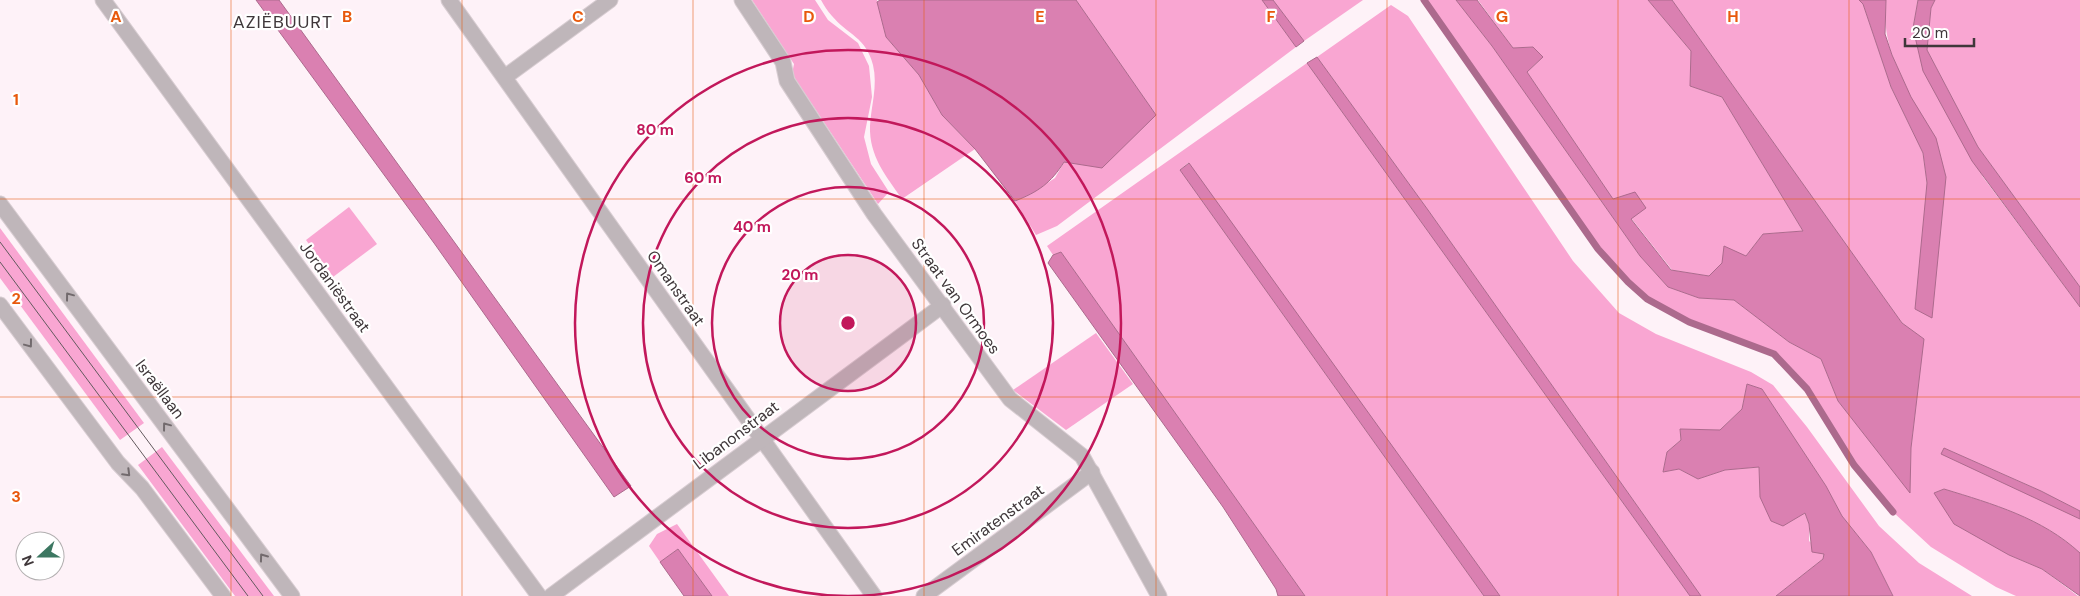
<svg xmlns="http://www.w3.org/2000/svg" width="2080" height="596" font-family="'DM Sans',sans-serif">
<rect width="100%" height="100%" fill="#fef2f8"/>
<g fill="#f9a6d2">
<path d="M752 0H815L828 20 858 43 869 66 872 97 864 137 871 164 889 192 878 204 792 74 794 64Z"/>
<path d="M821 0H877L886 37 919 75 942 115 975 149 902 199C886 176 869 156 870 126 871 106 878 86 873 65 866 37 848 35 832 16 827 11 824 5 821 0Z"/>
<path d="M1076 0H1262L1296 47 1057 226 1036 235 1015 201 1027 196 1055 178 1064 162 1156 115Z"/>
<path d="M1273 0H1363L1304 41Z"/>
<path d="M1424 0H1456L1492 46 1640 256 1668 287 1699 298 1734 300 1789 342 1821 359 1838 401 1910 492 1911 448 1923 339 1902 323 1672 0H1859L1863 4 1891 87 1923 153 1927 183 1946 177 1892 55C1886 36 1884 20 1886 0H1918L1913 28 1983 177 2080 307V511L2041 491 1944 448 2080 519V553C2042 518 1993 504 1944 489L1934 493 2009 555 2042 569 2078 596H2016L1996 587 1931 547 1893 512 1854 465 1807 389 1774 355 1689 322 1647 299 1628 282 1598 249Z"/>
<path d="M1478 0H1648L1691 51 1690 86 1722 97 1803 231 1763 234 1746 256 1722 263 1709 276 1672 270 1631 218 1635 193 1613 199 1527 72 1543 57 1533 47 1513 48Z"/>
<path d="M1935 0H2080V287L1978 147 1927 50 1931 8Z"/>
<path d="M1391 5 1408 16 1573 261 1619 313 1656 334 1751 372 1773 385 1807 427 1879 526 1919 563 1972 596H1893L1871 552 1842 516 1826 486 1762 389 1747 384 1742 409 1720 430 1680 429 1681 440 1667 452 1663 472 1679 469 1698 479 1725 470 1759 467 1760 497 1795 518 1805 513 1809 524V541L1824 554 1823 559 1776 596H1701L1428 210 1317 57Z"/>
<path d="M1307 63 1690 596H1500L1188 163 1180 170 1484 596H1305L1061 252 1053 255 1047 246Z"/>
<path d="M349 207 377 244 333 277 306 240Z"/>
<path d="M0 228 144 423 120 440 0 278Z"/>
<path d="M1096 333 1133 384 1066 430 1013 390Z"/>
<path d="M162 447 274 596H235L138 465Z"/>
<path d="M677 524 729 596H712L678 549 660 562 649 546 657 534Z"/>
</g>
<g fill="#da80b1" stroke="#ac6a8d">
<path d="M256 0H279L631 486 614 497 434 243Z"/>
<path d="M880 0H1076L1156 115 1102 168 1064 162C1051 183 1038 192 1015 201L975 149 942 115 919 75 886 37 877 2Z"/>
<path d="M1262 0H1273L1304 41 1296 47Z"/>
<path d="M1456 0H1477L1513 48 1533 47 1543 57 1527 72 1613 199 1635 192 1646 208 1631 219 1671 270 1709 276 1722 263 1724 246 1746 256 1763 234 1803 231 1722 97 1690 86 1691 51 1648 0H1672L1902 323 1924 339 1911 448 1910 493 1838 401 1821 359 1789 342 1734 300 1699 298 1668 287 1640 256 1492 46Z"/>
<path d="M1859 0H1886L1885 34 1892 55 1911 97 1936 138 1946 177 1932 318 1915 309 1927 183 1923 153 1891 87 1863 4Z"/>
<path d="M1918 0H1935L1931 8 1927 50 1978 147 2080 287V307L1972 161 1923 71 1913 28Z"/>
<path d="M1317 57 1428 210 1701 596H1690L1307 63Z"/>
<path d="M1189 163 1500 596H1484L1180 170Z"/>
<path d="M1061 252 1305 596H1278L1276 589 1223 507 1048 263 1053 255Z"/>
<path d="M1747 384 1762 389 1826 486 1842 516 1871 552 1893 596H1776L1823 559 1824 554 1812 552 1809 524 1805 513 1783 526 1771 521 1760 497 1759 467 1725 470 1698 479 1679 469 1663 472 1667 452 1681 440 1680 429 1720 430 1742 409Z"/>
<path d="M1944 448 2041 491 2080 511V519L1941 454Z"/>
<path d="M1944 489C1993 504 2042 518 2080 553V596L2042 569 2009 555 1954 524 1934 493Z"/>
<path d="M678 549 712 596H684L660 562Z"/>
</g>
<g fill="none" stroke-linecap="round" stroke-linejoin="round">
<path stroke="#ac6a8d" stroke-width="7" d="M1424 0 1598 249 1628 282 1647 299 1689 322 1774 354 1807 389 1854 465 1893 512"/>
<defs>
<g id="minor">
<path d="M103 0 539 596"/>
<path d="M449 0 874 596"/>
<path d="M742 0 783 62 787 81 874 214 1010 399 1082 456 1159 596"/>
<path d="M505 77 610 0"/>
<path d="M0 204 292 596"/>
<path d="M0 305 118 463 142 488 223 596"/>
<path d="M551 596 943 305"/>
<path d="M924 596 1092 472"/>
</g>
</defs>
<use href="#minor" stroke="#d8cdd2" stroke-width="17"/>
<use href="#minor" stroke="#bfb6ba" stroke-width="15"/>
<g stroke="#635a5e" stroke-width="1">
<path d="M0 242 263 596"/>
<path d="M0 262 248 596"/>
</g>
</g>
<defs><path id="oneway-chevron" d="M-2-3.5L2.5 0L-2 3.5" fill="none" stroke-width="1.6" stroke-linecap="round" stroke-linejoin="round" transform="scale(1.25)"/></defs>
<g stroke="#726a6d">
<use href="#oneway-chevron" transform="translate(69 296) rotate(-127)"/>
<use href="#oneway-chevron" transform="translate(29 344) rotate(53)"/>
<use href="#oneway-chevron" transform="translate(166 426) rotate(-127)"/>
<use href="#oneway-chevron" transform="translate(127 473) rotate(45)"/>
<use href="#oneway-chevron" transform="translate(263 557) rotate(-126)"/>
</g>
<path fill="none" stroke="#e8590c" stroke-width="1" stroke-opacity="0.55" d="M231 0V596M462 0V596M693 0V596M924 0V596M1156 0V596M1387 0V596M1618 0V596M1849 0V596M0 199H2080M0 397H2080"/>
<circle cx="848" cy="323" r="68" fill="#c2185b" fill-opacity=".12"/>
<g fill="none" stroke="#c2185b" stroke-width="2.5">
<circle cx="848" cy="323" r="68"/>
<circle cx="848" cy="323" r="136"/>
<circle cx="848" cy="323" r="205"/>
<circle cx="848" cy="323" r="273"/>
</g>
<g text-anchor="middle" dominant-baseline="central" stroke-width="4.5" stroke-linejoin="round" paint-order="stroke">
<g font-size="16" fill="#3f373a" stroke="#fff">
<text transform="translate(335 287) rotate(54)">Jordaniëstraat</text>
<text transform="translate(676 288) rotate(55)">Omanstraat</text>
<text transform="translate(956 296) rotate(54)">Straat van Ormoes</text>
<text transform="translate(160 389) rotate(53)">Israëllaan</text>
<text transform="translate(736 435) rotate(-37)">Libanonstraat</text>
<text transform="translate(998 520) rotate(-36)">Emiratenstraat</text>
</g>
<g font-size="18" letter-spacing="1" fill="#3f373a" stroke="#fff">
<text x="283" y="22">AZIËBUURT</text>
</g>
</g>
<g font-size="16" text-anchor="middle" font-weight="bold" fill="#e8590c" stroke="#fff" stroke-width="4.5" stroke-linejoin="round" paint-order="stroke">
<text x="116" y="22">A</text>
<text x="347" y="22">B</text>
<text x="578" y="22">C</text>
<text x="809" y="22">D</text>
<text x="1040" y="22">E</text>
<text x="1271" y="22">F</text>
<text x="1502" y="22">G</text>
<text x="1733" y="22">H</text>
<text x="16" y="105">1</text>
<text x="16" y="304">2</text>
<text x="16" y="502">3</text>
</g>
<circle cx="848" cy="323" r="8" fill="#c2185b" stroke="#fff" stroke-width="2.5"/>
<g font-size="15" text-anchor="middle" font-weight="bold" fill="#c2185b" stroke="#fff" stroke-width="4.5" stroke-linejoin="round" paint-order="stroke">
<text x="655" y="135">80 m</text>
<text x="703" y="183">60 m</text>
<text x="752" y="232">40 m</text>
<text x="800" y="280">20 m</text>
</g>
<g transform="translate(40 556) rotate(249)"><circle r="24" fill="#ffffff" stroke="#b2afb0"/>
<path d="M0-4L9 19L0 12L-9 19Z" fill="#3c7761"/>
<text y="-8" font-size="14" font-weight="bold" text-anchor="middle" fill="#3f373a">N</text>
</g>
<path d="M1905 38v8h69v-8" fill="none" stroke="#3f373a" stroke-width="2.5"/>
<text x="1912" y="38" font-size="15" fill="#3f373a" stroke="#ffffff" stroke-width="4" paint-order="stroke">20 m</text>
</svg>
